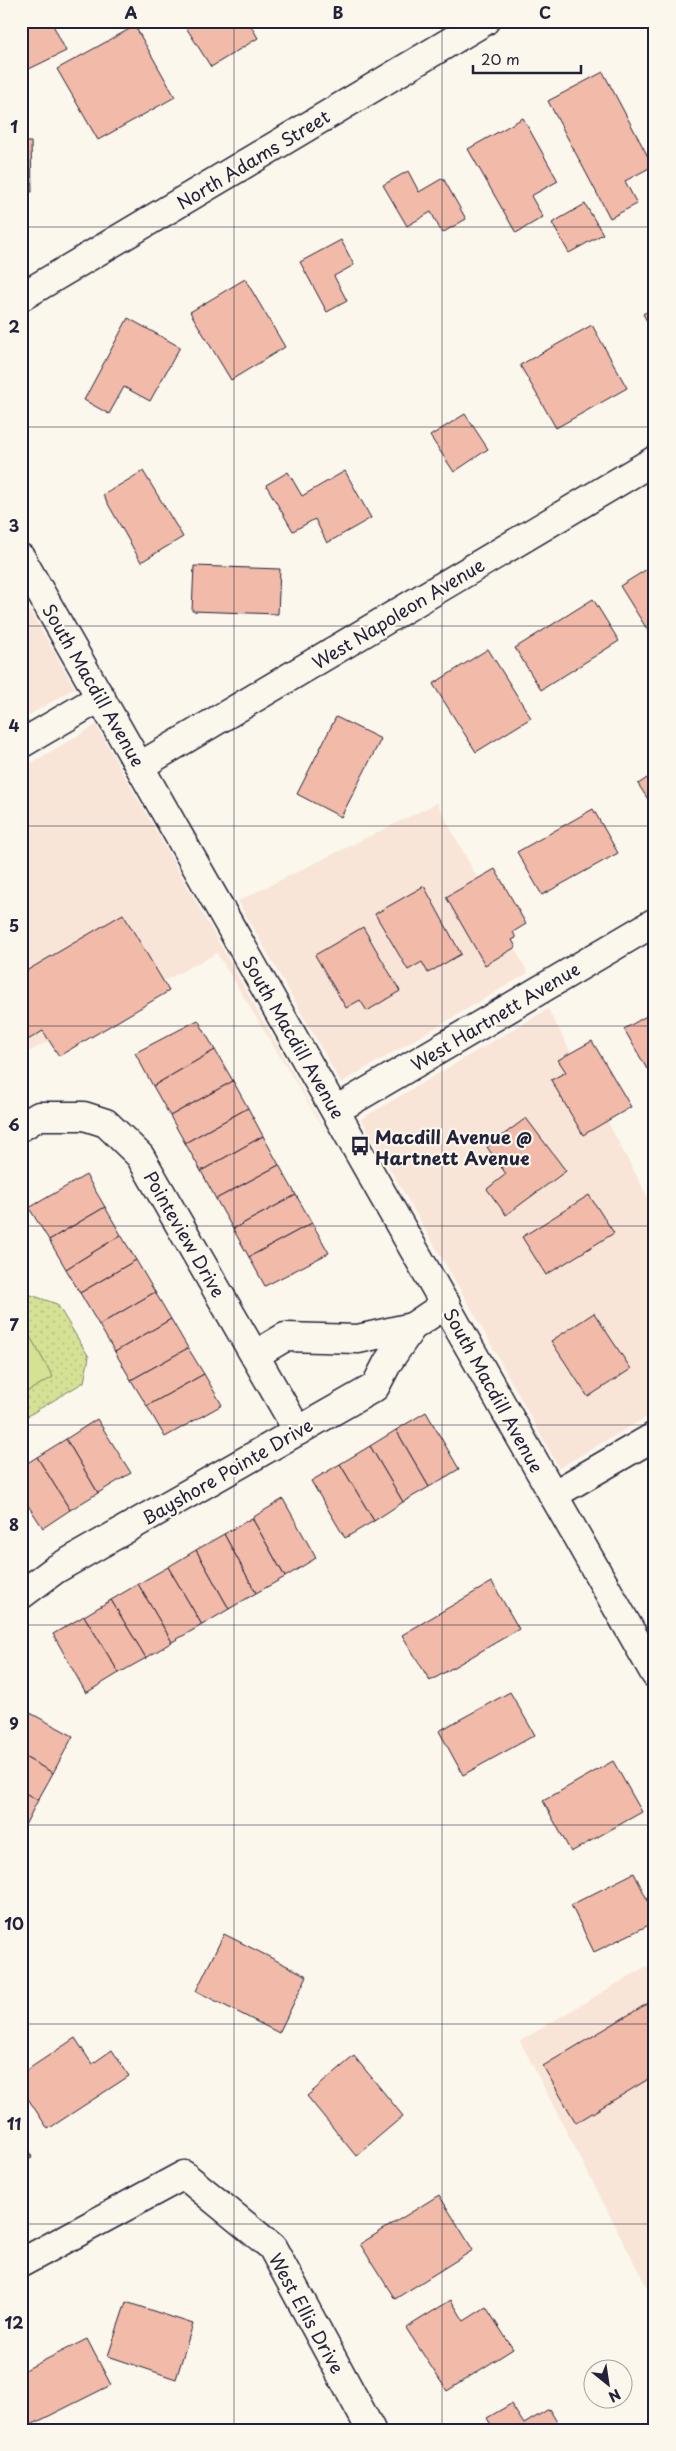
<svg xmlns="http://www.w3.org/2000/svg" width="676" height="2451" font-family="'Playpen Sans',sans-serif">
<defs>
<pattern id="park-dots" width="8" height="8" patternUnits="userSpaceOnUse" patternTransform="scale(1.25)"><rect width="8" height="8" fill="#d5e194"/><path d="M2 2h.1M6 6h.1" fill="none" stroke="#b7c180" stroke-width="1.8" stroke-linecap="round"/></pattern>
</defs>
<rect width="100%" height="100%" fill="#fbf7ec"/>
<filter id="ink" filterUnits="userSpaceOnUse"><feTurbulence type="fractalNoise" baseFrequency=".02" numOctaves="2"/><feDisplacementMap in="SourceGraphic" scale="10" xChannelSelector="R" yChannelSelector="G"/><feConvolveMatrix kernelMatrix="1 2 1 2 8 2 1 2 1" color-interpolation-filters="sRGB"/></filter>
<g filter="url(#ink)">
<g fill="#f8e5d8">
<path d="M21 595 75 688 21 720Z"/>
<path d="M96 725 333 1144 217 953 21 1056V769Z"/>
<path d="M437 803 528 973 341 1083 238 901Z"/>
<path d="M548 1009 655 1211V1412L559 1468 472 1310 361 1119Z"/>
<path d="M655 1961V2303L520 2041Z"/>
</g>
<path fill="url(#park-dots)" stroke="#7c8268" d="M31 1295 57 1304 89 1357 84 1382 21 1420V1301Z"/>
<path fill="#d5e194" stroke="#7c8268" d="M24 1326 53 1377 21 1395V1328Z"/>
<g fill="#f2baa8" stroke="#22223b">
<path d="M21 21H51L66 51 27 70 21 58Z"/>
<path d="M182 21H248L258 38 211 67Z"/>
<path d="M135 26 175 97 98 140 57 69Z"/>
<path d="M603 72 653 166 625 181 637 204 610 218 548 101Z"/>
<path d="M523 118 558 181 531 196 543 217 516 233 468 149Z"/>
<path d="M21 142H31L32 192H21Z"/>
<path d="M408 171 419 192 443 178 466 219 442 233 431 212 407 226 383 185Z"/>
<path d="M585 204 603 234 569 253 552 223Z"/>
<path d="M341 240 354 265 334 276 347 301 327 312 300 262Z"/>
<path d="M245 279 285 347 231 380 190 312Z"/>
<path d="M655 307V335L643 314Z"/>
<path d="M128 318 180 347 150 401 124 387 109 414 84 400Z"/>
<path d="M592 325 627 388 556 428 520 365Z"/>
<path d="M465 414 488 449 454 472 430 436Z"/>
<path d="M143 471 183 537 141 562 103 495Z"/>
<path d="M345 471 371 518 327 543 315 519 293 531 266 485 288 472 302 496Z"/>
<path d="M655 564V642L620 586Z"/>
<path d="M194 566 280 569 278 614 192 611Z"/>
<path d="M593 599 619 641 541 690 515 648Z"/>
<path d="M488 649 531 718 476 752 433 684Z"/>
<path d="M336 717 381 739 341 817 297 794Z"/>
<path d="M655 773V810L638 784Z"/>
<path d="M593 809 618 853 542 895 517 852Z"/>
<path d="M495 869 526 924 513 932 516 938 512 940 516 947 485 965 446 897Z"/>
<path d="M424 886 461 954 428 973 422 962 408 970 375 914Z"/>
<path d="M123 914 169 991 59 1056 43 1031 21 1044V974Z"/>
<path d="M363 927 400 991 367 1011 360 1000 346 1008 315 955Z"/>
<path d="M655 1011V1065L647 1069 624 1029Z"/>
<path d="M198 1020 215 1050 153 1086 135 1053Z"/>
<path d="M592 1041 631 1107 583 1135 551 1080 566 1072 558 1060Z"/>
<path d="M215 1050 233 1081 170 1116 153 1086Z"/>
<path d="M233 1081 248 1108 185 1143 170 1116Z"/>
<path d="M248 1108 263 1136 201 1171 185 1143Z"/>
<path d="M526 1118 566 1171 506 1215 487 1189 506 1174 487 1147Z"/>
<path d="M263 1136 279 1165 216 1199 201 1171Z"/>
<path d="M279 1165 296 1195 233 1229 216 1199Z"/>
<path d="M86 1175 105 1207 49 1240 29 1208Z"/>
<path d="M296 1195 312 1223 249 1257 233 1229Z"/>
<path d="M589 1195 614 1233 546 1275 522 1237Z"/>
<path d="M105 1207 121 1235 66 1269 49 1240Z"/>
<path d="M312 1223 329 1253 265 1286 249 1257Z"/>
<path d="M121 1235 136 1260 80 1293 66 1269Z"/>
<path d="M136 1260 155 1292 99 1325 80 1293Z"/>
<path d="M155 1292 171 1319 115 1352 99 1325Z"/>
<path d="M594 1313 631 1369 588 1397 551 1341Z"/>
<path d="M171 1319 188 1348 131 1380 115 1352Z"/>
<path d="M188 1348 204 1374 147 1406 131 1380Z"/>
<path d="M204 1374 222 1405 165 1437 147 1406Z"/>
<path d="M426 1412 459 1469 429 1487 396 1430Z"/>
<path d="M97 1419 131 1473 98 1493 66 1439Z"/>
<path d="M396 1430 429 1487 403 1502 370 1446Z"/>
<path d="M66 1439 98 1493 70 1510 37 1457Z"/>
<path d="M370 1446 403 1502 374 1521 340 1464Z"/>
<path d="M37 1457 70 1510 43 1528 21 1495V1467Z"/>
<path d="M340 1464 374 1521 345 1538 311 1481Z"/>
<path d="M283 1499 316 1558 285 1577 252 1518Z"/>
<path d="M252 1518 285 1577 256 1593 224 1534Z"/>
<path d="M224 1534 256 1593 229 1609 196 1550Z"/>
<path d="M196 1550 229 1609 202 1625 168 1567Z"/>
<path d="M168 1567 202 1625 172 1642 138 1584Z"/>
<path d="M492 1582 519 1629 430 1681 402 1635Z"/>
<path d="M138 1584 172 1642 146 1658 111 1600Z"/>
<path d="M111 1600 146 1658 119 1673 84 1616Z"/>
<path d="M84 1616 119 1673 86 1693 53 1634Z"/>
<path d="M510 1692 535 1735 463 1775 439 1731Z"/>
<path d="M21 1708 73 1736 53 1773 21 1755Z"/>
<path d="M21 1755 53 1773 38 1800 21 1791Z"/>
<path d="M613 1761 642 1812 571 1852 543 1801Z"/>
<path d="M21 1791 38 1800 22 1831 21 1830Z"/>
<path d="M634 1873 655 1915V1922L594 1952 571 1905Z"/>
<path d="M224 1934 307 1976 279 2033 196 1991Z"/>
<path d="M655 1999V2075L576 2123 543 2066Z"/>
<path d="M75 2038 92 2064 112 2050 129 2076 48 2129 21 2088V2074Z"/>
<path d="M354 2056 403 2116 356 2156 307 2096Z"/>
<path d="M21 2138 32 2157 21 2164Z"/>
<path d="M439 2195 473 2250 395 2299 360 2244Z"/>
<path d="M451 2300 464 2321 486 2307 513 2349 447 2391 406 2328Z"/>
<path d="M126 2302 193 2324 176 2379 108 2356Z"/>
<path d="M87 2339 111 2385 25 2428 21 2420V2372Z"/>
<path d="M511 2404 524 2424 549 2409 562 2430H494L487 2418Z"/>
</g>
<g fill="none" stroke-linecap="round" stroke-linejoin="round">
<defs>
<g id="minor">
<path d="M21 297 485 21"/>
<path d="M21 744 101 697"/>
<path d="M140 766 655 460"/>
<path d="M336 1110 655 922"/>
<path d="M21 1127 39 1116H84L106 1123 140 1156 298 1431"/>
<path d="M255 1355 285 1337 358 1339 412 1327"/>
<path d="M553 1495 655 1436"/>
<path d="M21 1595 56 1569 375 1387 388 1362 412 1327 446 1304"/>
<path d="M21 2263 184 2175 272 2247 371 2430"/>
</g>
<path id="tertiary" d="M21 558 655 1674"/>
</defs>
<use href="#minor" stroke="#22223b" stroke-width="31"/>
<use href="#tertiary" stroke="#22223b" stroke-width="31"/>
<use href="#minor" stroke="#fbf7ec" stroke-width="28"/>
<use href="#tertiary" stroke="#fbf7ec" stroke-width="28"/>
</g>
</g>
<path fill="none" stroke="#22223b" stroke-width="1" stroke-opacity="0.55" d="M234 21V2430M442 21V2430M21 227H655M21 427H655M21 626H655M21 826H655M21 1026H655M21 1226H655M21 1425H655M21 1625H655M21 1825H655M21 2024H655M21 2224H655"/>
<defs>
<symbol id="bus-bare" viewBox="-9 -9 18 18"><path d="M-5-6H5V4H4V6H2V4H-2V6H-4V4H-5ZM-3.5-4V0h7V-4ZM-3.5 1.2v1.5H-2V1.2ZM2 1.2v1.5H3.5V1.2Z" fill="#22223b" stroke="#fbf7ec" stroke-width="2.5" paint-order="stroke"/></symbol>
</defs>
<g fill-rule="evenodd">
<use href="#bus-bare" x="346" y="1132" width="28" height="28"/>
</g>
<g text-anchor="middle" dominant-baseline="central" stroke-width="4.5" stroke-linejoin="round" paint-order="stroke">
<g font-size="18" fill="#22223b" stroke="#fbf7ec">
<text transform="translate(253 159) rotate(-31)">North Adams Street</text>
<text transform="translate(398 613) rotate(-31)">West Napoleon Avenue</text>
<text transform="translate(94 685) rotate(60)">South Macdill Avenue</text>
<text transform="translate(495 1016) rotate(-31)">West Hartnett Avenue</text>
<text transform="translate(294 1037) rotate(60)">South Macdill Avenue</text>
<text transform="translate(185 1234) rotate(60)">Pointeview Drive</text>
<text transform="translate(494 1390) rotate(61)">South Macdill Avenue</text>
<text transform="translate(227 1471) rotate(-30)">Bayshore Pointe Drive</text>
<text transform="translate(307 2313) rotate(61)">West Ellis Drive</text>
</g>
<g font-size="18" font-weight="bold" fill="#22223b" stroke="#fbf7ec" text-anchor="start">
<text x="375" y="1136">Macdill Avenue @<tspan x="375" dy="21">Hartnett Avenue</tspan></text>
</g>
</g>
<rect width="676" height="2451" fill="none" stroke="#fbf7ec" stroke-width="55"/>
<g transform="translate(608 2384) rotate(150)"><circle r="24" fill="#fbf7ec" stroke="#a4a2a5"/>
<path d="M0-4L9 19L0 12L-9 19Z" fill="#22223b"/>
<text y="-8" font-size="14" font-weight="bold" text-anchor="middle" fill="#22223b">N</text>
</g>
<path d="M473 65v8h108v-8" fill="none" stroke="#22223b" stroke-width="2.5"/>
<text x="481" y="65" font-size="15" fill="#22223b" stroke="#fbf7ec" stroke-width="4" paint-order="stroke">20 m</text>
<rect x="28" y="28" width="620" height="2396" fill="none" stroke="#22223b" stroke-width="2"/>
<g font-size="16" text-anchor="middle" font-weight="bold" fill="#22223b">
<text x="131" y="19">A</text>
<text x="338" y="19">B</text>
<text x="545" y="19">C</text>
<text x="14" y="133">1</text>
<text x="14" y="333">2</text>
<text x="14" y="532">3</text>
<text x="14" y="732">4</text>
<text x="14" y="932">5</text>
<text x="14" y="1131">6</text>
<text x="14" y="1331">7</text>
<text x="14" y="1531">8</text>
<text x="14" y="1730">9</text>
<text x="14" y="1930">10</text>
<text x="14" y="2130">11</text>
<text x="14" y="2329">12</text>
</g>
</svg>
